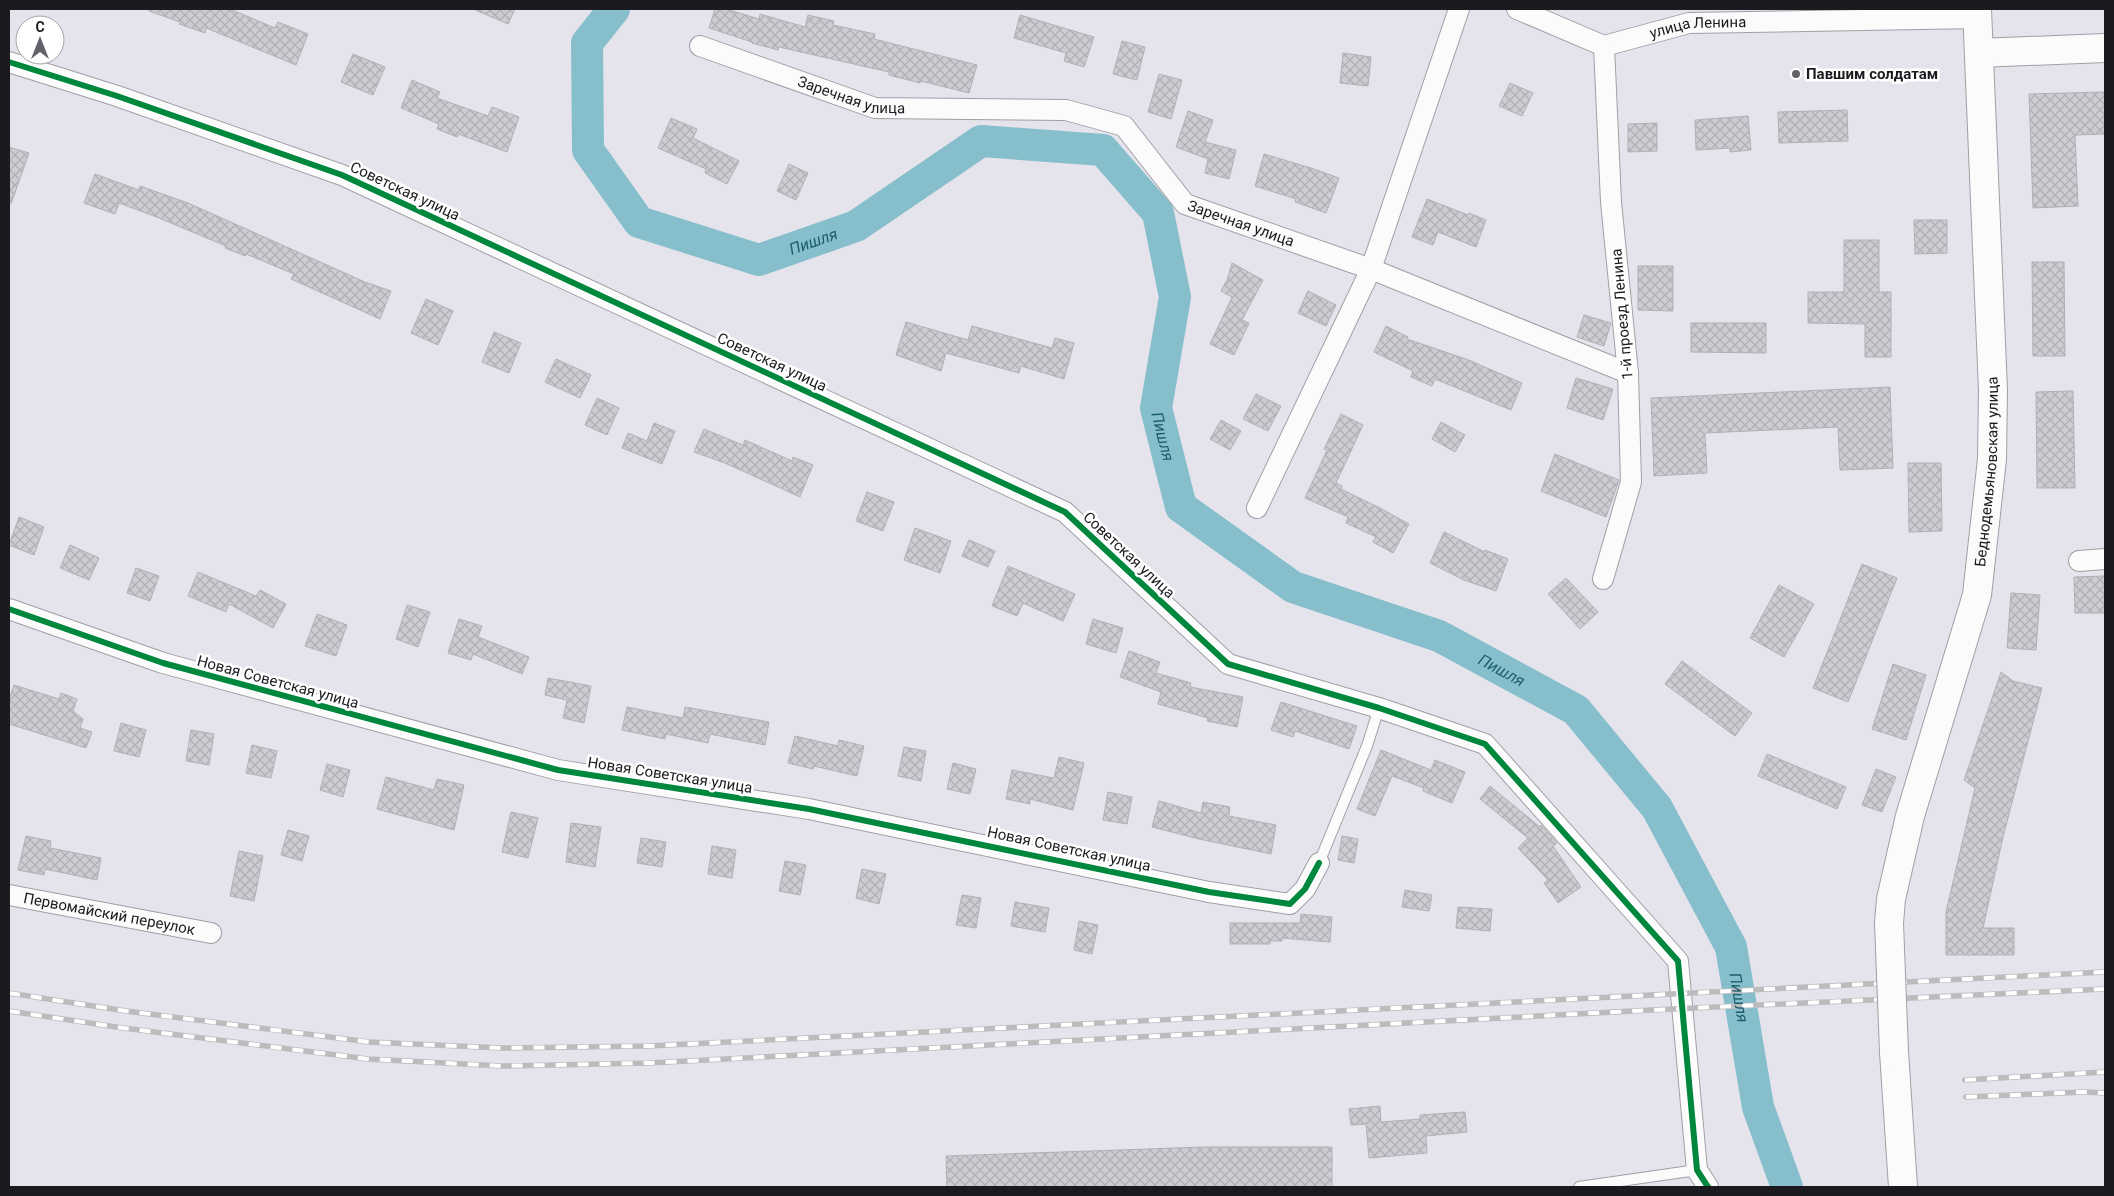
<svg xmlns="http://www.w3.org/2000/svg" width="2114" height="1196" font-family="Roboto,sans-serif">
<defs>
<pattern id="building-cross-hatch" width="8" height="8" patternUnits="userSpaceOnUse" patternTransform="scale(1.25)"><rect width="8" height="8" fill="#cdccd2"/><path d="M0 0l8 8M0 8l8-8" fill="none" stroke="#afafb4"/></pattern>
</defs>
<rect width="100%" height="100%" fill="#e5e4ec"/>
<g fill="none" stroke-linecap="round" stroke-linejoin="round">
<path stroke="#86becc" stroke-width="32" id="s1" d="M614 9 587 43 588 150 639 222 759 260 856 226 981 141 1103 150 1158 213 1175 297 1156 408 1181 507 1293 587 1439 636 1576 710 1657 808 1731 947 1758 1107 1787 1187"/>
</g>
<g fill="url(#building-cross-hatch)" stroke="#b1b0b7">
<path d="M150 9H230L275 28 278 22 308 34 296 65 206 28 205 33 179 24 180 22 149 11Z"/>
<path d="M473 9H515L508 24Z"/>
<path d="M715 9H726L759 19 760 14 805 27 808 15 834 21 833 25 875 34 874 39 977 65 969 93 921 81 920 83 889 75V72L779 47 778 50 752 43V42L709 28Z"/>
<path d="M1020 15 1094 37 1084 67 1064 61 1066 53 1014 38Z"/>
<path d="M1122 41 1145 47 1137 80 1113 74Z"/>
<path d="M1343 53 1371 57 1368 86 1340 83Z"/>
<path d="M353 54 385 67 373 95 341 82Z"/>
<path d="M1159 74 1182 80 1171 119 1148 112Z"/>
<path d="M412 80 440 92 437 98 488 116 492 107 519 117 507 152 458 134 457 137 437 129 439 124 401 108Z"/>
<path d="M1510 83 1533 93 1522 116 1499 106Z"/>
<path d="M2105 92V134L2075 135 2078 206 2033 208 2029 94Z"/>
<path d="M1847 110 1848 141 1779 143 1778 112Z"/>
<path d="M1188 111 1213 120 1205 142 1236 150 1229 179 1205 173 1208 159 1176 147Z"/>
<path d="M1748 116 1751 150 1730 152V148L1696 150 1695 120Z"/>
<path d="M671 118 697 129 693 138 739 161 727 184 705 173 706 169 658 148Z"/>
<path d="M1657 123V151L1628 152V124Z"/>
<path d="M9 147 29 153 11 204 9 203Z"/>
<path d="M1264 154 1311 168 1339 178 1326 213 1295 202 1296 199 1255 186Z"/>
<path d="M789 164 808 173 796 200 777 191Z"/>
<path d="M95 174 139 190 140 186 188 203 365 282 391 291 380 319 291 279 294 274 246 254 245 256 225 248 226 246 159 218 119 203 115 214 84 203Z"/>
<path d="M1427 199 1468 215 1469 213 1486 220 1476 247 1438 232 1433 245 1412 237Z"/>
<path d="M1914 220H1947V253L1915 254Z"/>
<path d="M1844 240H1879V292H1891V357H1865V324L1808 323V292H1844Z"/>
<path d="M2032 262H2064L2065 356H2033Z"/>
<path d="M1232 263 1263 280 1242 320 1249 323 1234 355 1210 344 1232 297 1221 291 1227 280Z"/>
<path d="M1638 266H1673V311L1638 310Z"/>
<path d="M1308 291 1336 305 1326 326 1298 313Z"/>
<path d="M426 299 453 311 438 345 411 333Z"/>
<path d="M1584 315 1611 323 1604 346 1577 337Z"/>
<path d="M906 322 968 340 972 326 1052 348 1055 338 1074 343 1064 379 1021 366 1019 373 946 353 941 371 896 355Z"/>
<path d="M1691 323H1766V353L1691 352Z"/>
<path d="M1386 326 1408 337 1407 339 1466 359 1522 383 1511 410 1435 379 1432 386 1411 377 1413 371 1374 352Z"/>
<path d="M494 332 521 343 509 373 482 362Z"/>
<path d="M556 359 591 375 580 398 545 382Z"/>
<path d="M1576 378 1613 389 1603 420 1567 408Z"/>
<path d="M1890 387 1893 468 1840 470 1838 427 1705 433 1707 473 1654 476 1651 398Z"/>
<path d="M2073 391 2075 488H2037L2036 392Z"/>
<path d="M1256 394 1281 406 1268 431 1243 419Z"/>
<path d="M597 398 619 408 607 435 585 425Z"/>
<path d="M1341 414 1363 425 1336 483 1342 486 1341 489 1380 508 1409 524 1393 553 1373 542 1376 537 1346 523 1348 517 1305 498 1327 450 1324 449Z"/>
<path d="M1221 420 1241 431 1230 450 1210 439Z"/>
<path d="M1441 422 1465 435 1455 452 1432 439Z"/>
<path d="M654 423 675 431 662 464 622 448 628 433 647 441Z"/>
<path d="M704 429 743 445 745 440 792 461 793 457 813 465 800 497 725 463 694 452Z"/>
<path d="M1555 454 1619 480 1606 517 1541 491Z"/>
<path d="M1908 463H1941L1942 531 1909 532Z"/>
<path d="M867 492 894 502 883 531 856 521Z"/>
<path d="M19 517 44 527 34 555 9 545Z"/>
<path d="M915 528 951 541 940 573 904 560Z"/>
<path d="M1444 532 1485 552V550L1508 559 1496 591 1464 580 1430 563Z"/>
<path d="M969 540 995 551 988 567 962 556Z"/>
<path d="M70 545 99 558 89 580 60 568Z"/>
<path d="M1862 564 1897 578 1848 702 1813 688Z"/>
<path d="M1008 566 1075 594 1063 621 1023 603 1017 616 992 606Z"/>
<path d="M136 568 159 576 150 601 127 593Z"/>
<path d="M198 572 256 596 260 590 286 604 273 628 229 604 226 612 188 596Z"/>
<path d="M2105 576V613H2075L2074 577Z"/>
<path d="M1566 578 1598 612 1580 629 1548 594Z"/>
<path d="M1779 585 1814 604 1784 657 1750 638Z"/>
<path d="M2011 593 2040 595 2036 650 2007 648Z"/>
<path d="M407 605 430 612 418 647 396 639Z"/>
<path d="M317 614 347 625 336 656 305 646Z"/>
<path d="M459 619 482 626 478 637 529 657 522 674 473 654 471 660 448 653Z"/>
<path d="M1093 619 1123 628 1116 653 1086 644Z"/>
<path d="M1129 651 1160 662 1156 673 1191 683 1190 687 1243 697 1237 727 1207 721 1208 718 1158 704 1161 692 1120 677Z"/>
<path d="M1682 661 1752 713 1735 736 1665 684Z"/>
<path d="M1893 664 1926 675 1906 740 1872 729Z"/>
<path d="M2001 672 2013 681 2042 688 2003 837 1983 928H2014V955H1946V912L1975 788 1964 780Z"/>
<path d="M548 678 591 686 584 723 563 718 567 700 545 695Z"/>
<path d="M14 685 59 699 61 693 77 699 73 711 83 719 80 728 92 732 86 748 9 724V700Z"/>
<path d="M1281 702 1357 726 1349 749 1295 731 1293 737 1271 730Z"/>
<path d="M627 707 683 718 685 707 769 722 765 745 710 734 708 743 666 734 665 739 622 730Z"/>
<path d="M121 723 146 730 139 757 114 751Z"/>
<path d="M191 730 214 734 209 765 186 761Z"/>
<path d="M795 736 838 746 839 740 864 746 857 776 814 766 813 769 788 763Z"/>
<path d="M252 745 277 751 271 778 246 773Z"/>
<path d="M904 747 926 751 921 781 898 776Z"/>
<path d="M1381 750 1431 770 1435 760 1465 772 1452 803 1423 791 1424 788 1392 776 1375 816 1357 809Z"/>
<path d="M1767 754 1846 787 1837 809 1758 776Z"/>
<path d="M1059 757 1084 763 1073 810 1030 799V804L1006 799 1012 770 1054 778Z"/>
<path d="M953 763 976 769 970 794 947 789Z"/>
<path d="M327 764 350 770 343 797 320 790Z"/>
<path d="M1876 769 1896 777 1882 812 1862 805Z"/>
<path d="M386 777 434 790 437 779 464 785 454 830 377 809Z"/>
<path d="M1490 786 1540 827 1541 825 1557 843 1553 846 1581 887 1558 903 1544 883 1548 880 1518 848 1528 838 1480 799Z"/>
<path d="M1108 792 1132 797 1127 824 1103 820Z"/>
<path d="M1159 801 1201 813 1203 802 1230 807 1229 816 1276 825 1271 854 1199 839 1152 827Z"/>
<path d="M511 812 538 818 528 858 502 852Z"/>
<path d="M571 823 601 827 595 867 566 862Z"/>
<path d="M288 830 309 836 302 861 281 855Z"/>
<path d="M26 836 51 841 50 848 101 858 97 880 45 869 44 875 18 870Z"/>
<path d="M1342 836 1358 839 1354 863 1338 860Z"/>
<path d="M641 838 666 842 662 867 637 863Z"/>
<path d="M712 846 736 850 732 878 708 874Z"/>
<path d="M239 851 263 856 254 901 230 896Z"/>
<path d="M785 861 806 865 800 895 779 891Z"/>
<path d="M862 869 886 874 879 904 856 898Z"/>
<path d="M1405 890 1432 895 1429 911 1402 907Z"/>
<path d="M962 895 981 898 976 928 956 925Z"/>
<path d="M1015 902 1049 908 1045 932 1011 926Z"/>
<path d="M1458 907 1492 909 1490 931 1456 928Z"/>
<path d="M1301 914 1332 917 1330 942 1282 938V941H1270V944H1230V923H1300Z"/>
<path d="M1079 921 1098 925 1092 954 1074 950Z"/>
<path d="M1380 1106 1381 1122 1420 1119V1115L1465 1112 1467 1132 1426 1136 1427 1153 1369 1158 1366 1124 1351 1125 1349 1109Z"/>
<path d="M1204 1147H1332V1187H947L946 1156Z"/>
</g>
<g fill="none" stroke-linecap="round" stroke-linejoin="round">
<defs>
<g id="lane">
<path d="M1319 863 1367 746 1379 708"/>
<path d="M1579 1187 1697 1170"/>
</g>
<g id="street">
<path id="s2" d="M1517 9 1604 46 1689 23 1978 18"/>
<path id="s3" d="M700 46 875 108 1066 110 1124 126 1185 204 1371 269 1628 373"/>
<path d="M9 62 117 96 342 175 1065 512 1228 664 1379 708 1485 744 1678 961 1697 1170 1708 1187"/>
<path d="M1257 508 1371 269 1459 9"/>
<path d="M2079 561 2105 559"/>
<path d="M1603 579 1631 482 1628 373 1611 202 1604 46"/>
<path d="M9 609 163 663 558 770 809 809 1209 892 1290 904 1305 889 1319 863"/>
<path id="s4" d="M9 895 211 933"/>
</g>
<g id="secondary">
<path d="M1979 53 2105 48"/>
<path id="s5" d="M1889 923 1891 899 1910 816 1977 595 1992 459 1993 391 1977 9"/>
<path d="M1894 1052 1903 1187"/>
</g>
</defs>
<use href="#lane" stroke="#a09fa6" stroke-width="12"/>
<use href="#street" stroke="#a09fa6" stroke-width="22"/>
<use href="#secondary" stroke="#a09fa6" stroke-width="30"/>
<use href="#lane" stroke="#fbfbfc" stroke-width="10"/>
<use href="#street" stroke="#fbfbfc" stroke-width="20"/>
<use href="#secondary" stroke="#fbfbfc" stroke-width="28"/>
<defs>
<g id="rail">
<path d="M9 993 126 1011 369 1042 502 1048 649 1046 2105 972"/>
<path d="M9 1011 123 1028 368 1059 502 1066 649 1063 1652 1010 2105 989"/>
<path d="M1965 1080 2105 1072"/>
<path d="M1966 1097 2084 1092 2105 1093"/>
</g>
</defs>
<use href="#rail" stroke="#bcbcbe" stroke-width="5.5"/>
<use href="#rail" stroke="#fff" stroke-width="4" stroke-dasharray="11" stroke-linecap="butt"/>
<defs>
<path id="secondary-bridge" d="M1889 923 1894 1052"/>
</defs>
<use href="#secondary-bridge" stroke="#a09fa6" stroke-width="30" stroke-linecap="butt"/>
<use href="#secondary-bridge" stroke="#fbfbfc" stroke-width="28"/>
<defs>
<g id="cycleway">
<path d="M9 62 117 96 342 175 1065 512 1228 664 1379 708 1485 744 1678 961 1697 1170 1708 1187"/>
<path d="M9 609 163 663 558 770 809 809 1209 892 1290 904 1305 889 1319 863"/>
</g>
</defs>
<use href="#cycleway" stroke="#fff" stroke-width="9"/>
<use href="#cycleway" stroke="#00873e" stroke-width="6"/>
</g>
<circle fill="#626167" stroke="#fff" stroke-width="2" cx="1796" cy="74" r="5"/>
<g text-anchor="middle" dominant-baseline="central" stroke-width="5" stroke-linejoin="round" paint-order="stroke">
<g font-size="15" fill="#1b1a1f" stroke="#fff">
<text stroke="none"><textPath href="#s2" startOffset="191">улица Ленина</textPath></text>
<text stroke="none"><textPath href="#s3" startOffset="160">Заречная улица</textPath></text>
<text transform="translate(405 191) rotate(25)">Советская улица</text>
<text stroke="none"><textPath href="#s3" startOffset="595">Заречная улица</textPath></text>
<text transform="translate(1622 314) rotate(-95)">1-й проезд Ленина</text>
<text transform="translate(772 362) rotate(25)">Советская улица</text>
<text stroke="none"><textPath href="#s5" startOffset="464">Беднодемьяновская улица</textPath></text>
<text transform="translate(1129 555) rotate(43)">Советская улица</text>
<text transform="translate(278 682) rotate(15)">Новая Советская улица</text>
<text transform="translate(670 775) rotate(9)">Новая Советская улица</text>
<text transform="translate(1069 849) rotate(12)">Новая Советская улица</text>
<text stroke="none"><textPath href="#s4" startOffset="102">Первомайский переулок</textPath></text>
</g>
<g font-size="15" font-weight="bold" fill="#1b1a1f" stroke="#fff" text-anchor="start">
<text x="1806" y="74">Павшим солдатам</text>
</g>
<g font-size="16" font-style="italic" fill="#1c5d6a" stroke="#fff">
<text stroke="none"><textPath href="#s1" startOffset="422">Пишля</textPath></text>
<text stroke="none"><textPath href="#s1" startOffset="1052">Пишля</textPath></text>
<text stroke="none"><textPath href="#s1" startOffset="1488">Пишля</textPath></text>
<text stroke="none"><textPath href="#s1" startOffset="1908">Пишля</textPath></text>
</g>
</g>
<rect width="2114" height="1196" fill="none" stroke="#1b1a1f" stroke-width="20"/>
<g transform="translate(40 40)"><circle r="24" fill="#ffffff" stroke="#a4a3a5"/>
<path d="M0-4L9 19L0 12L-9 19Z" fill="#626167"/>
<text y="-8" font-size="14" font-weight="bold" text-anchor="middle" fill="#1b1a1f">С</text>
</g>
</svg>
